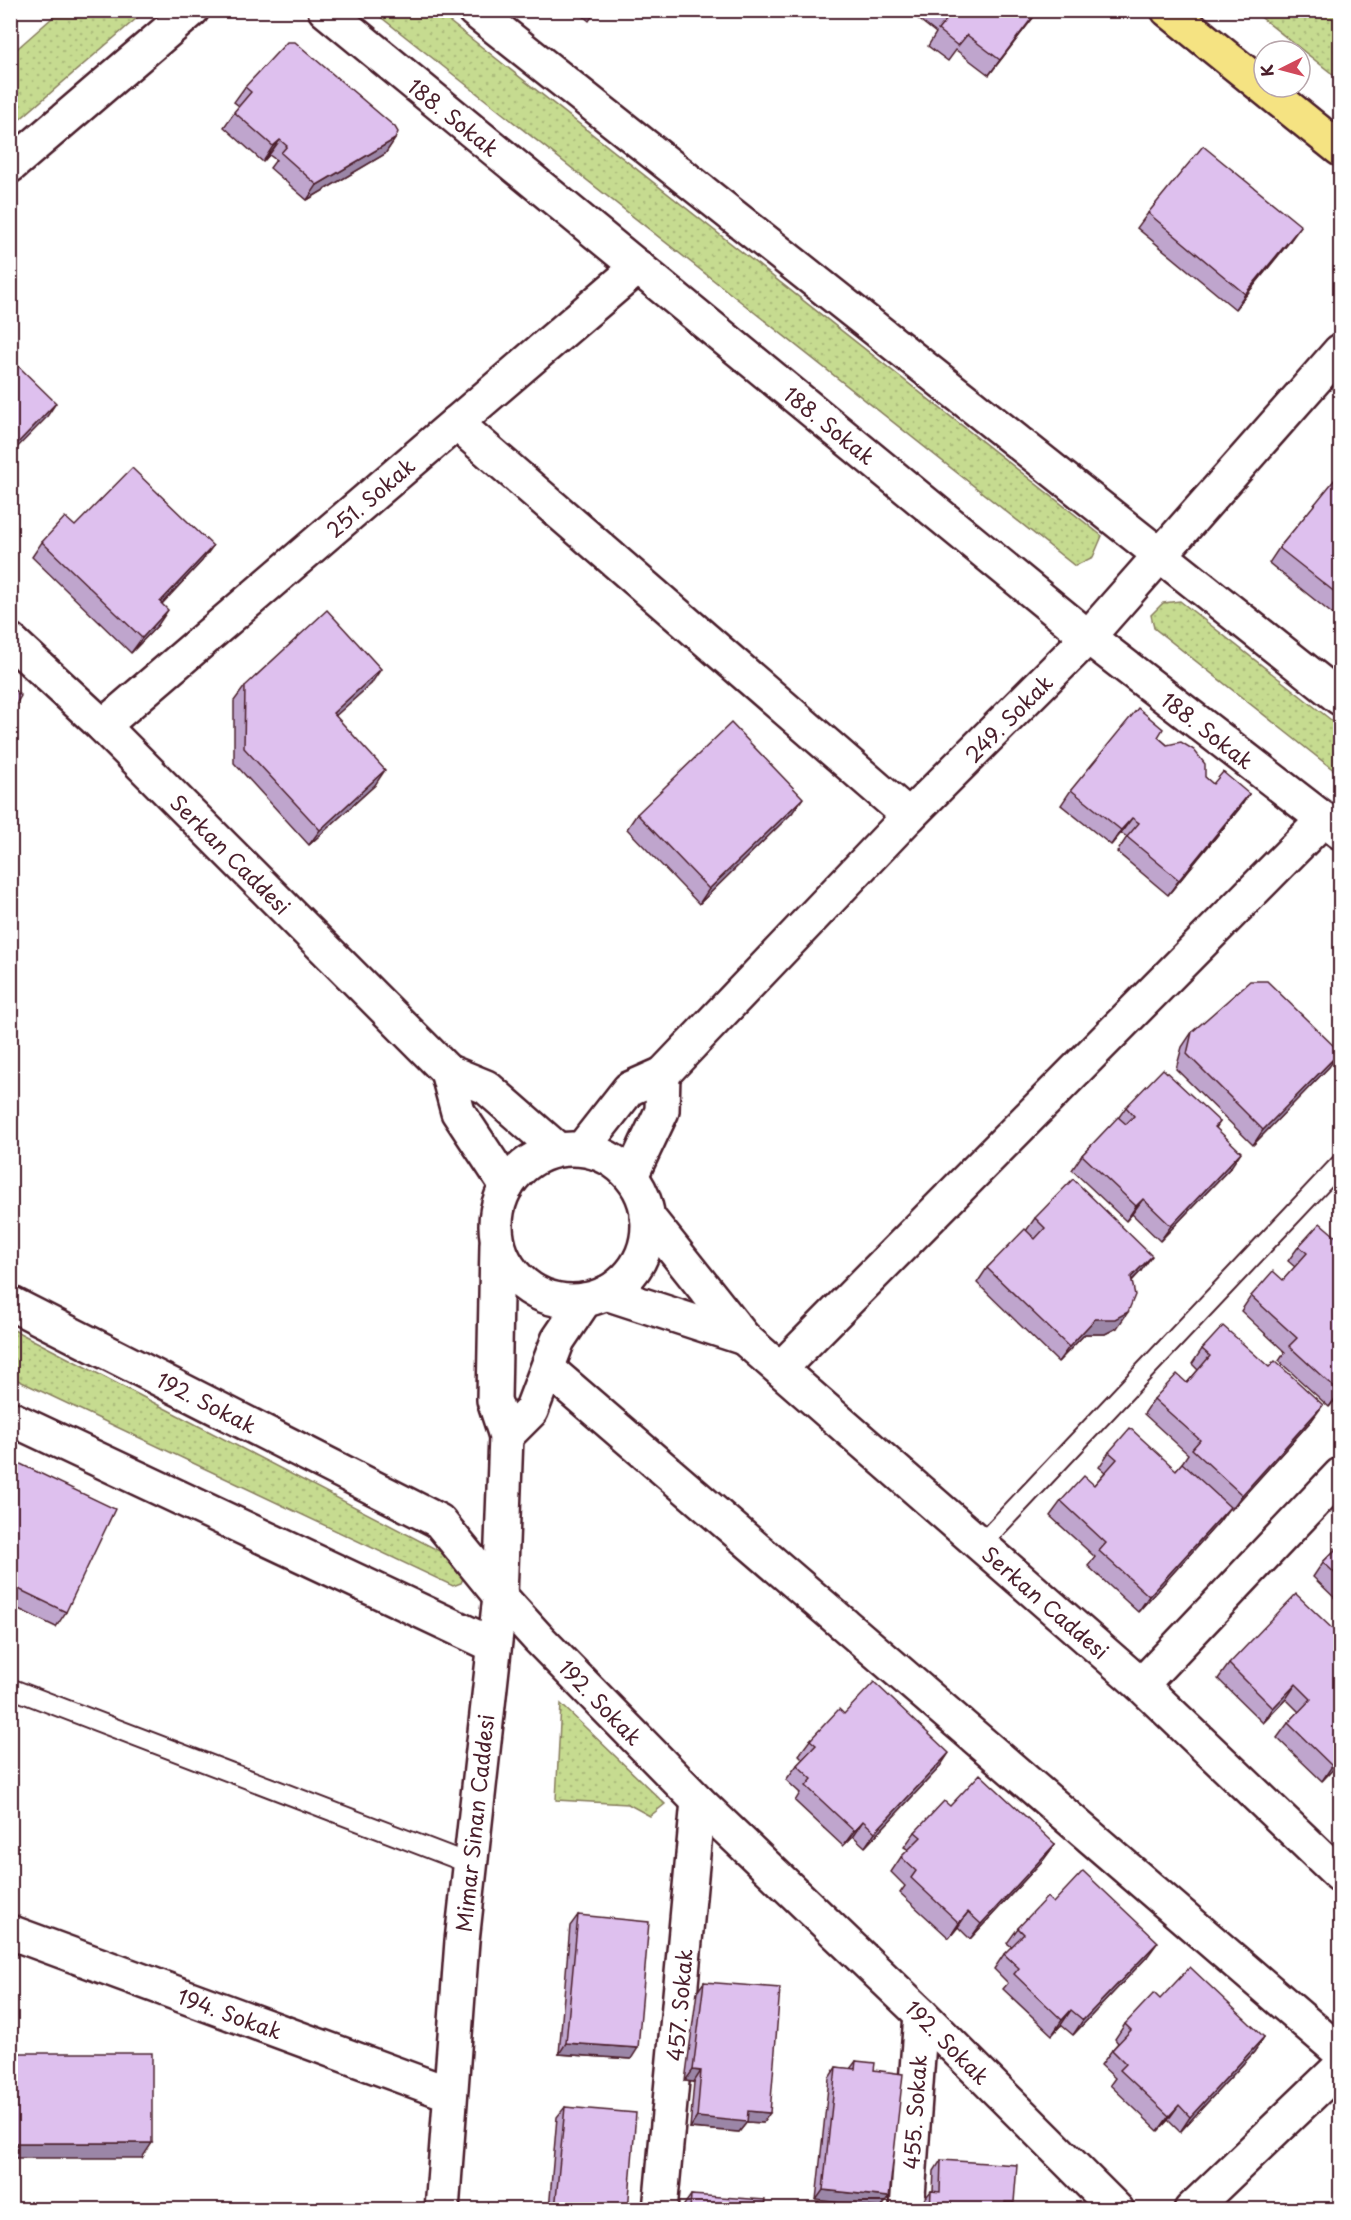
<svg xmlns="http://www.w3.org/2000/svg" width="1351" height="2220" font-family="'Playpen Sans',sans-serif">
<defs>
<pattern id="grass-dots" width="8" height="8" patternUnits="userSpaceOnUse" patternTransform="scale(1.5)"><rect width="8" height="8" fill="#c6db90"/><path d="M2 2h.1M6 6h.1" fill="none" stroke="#acbc7c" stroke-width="1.8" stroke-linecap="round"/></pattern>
</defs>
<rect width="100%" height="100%" fill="#fff"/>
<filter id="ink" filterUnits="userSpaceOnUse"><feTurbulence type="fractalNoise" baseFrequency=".0167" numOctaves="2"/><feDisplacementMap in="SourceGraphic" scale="12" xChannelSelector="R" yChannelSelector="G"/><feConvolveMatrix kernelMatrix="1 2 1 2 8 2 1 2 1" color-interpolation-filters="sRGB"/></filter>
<g filter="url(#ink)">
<g fill="url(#grass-dots)" stroke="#887d5e" stroke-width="1.5">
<path d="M60 11H145L11 127V54Z"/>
<path d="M373 11H436L1102 536 1093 557 1075 566Z"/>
<path d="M1253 11H1340V80Z"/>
<path d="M1180 601 1340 727V775L1154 628 1151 615 1163 603Z"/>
<path d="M10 1328 453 1558 465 1574 461 1583 453 1586 11 1377Z"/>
<path d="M561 1704 665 1804 650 1816 628 1804 556 1800Z"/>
</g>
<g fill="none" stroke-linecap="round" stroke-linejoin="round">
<defs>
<g id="lane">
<path d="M981 1544 1340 1164"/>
<path d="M10 1688 470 1864"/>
</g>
<g id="street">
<path d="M325 10 1088 637 1340 832"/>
<path d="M474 10 1340 698"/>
<path d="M456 423 909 816"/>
<path d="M103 726 638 267"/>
<path d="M663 1074 909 816 1088 637 1340 351"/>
<path d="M582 1149 629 1089 663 1074 662 1111 631 1176"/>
<path d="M10 1303 439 1521 500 1596 538 1638 698 1801 921 2014 1117 2210"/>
<path d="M548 1369 1340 2052"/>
<path d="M780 1369 1324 819"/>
<path d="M10 1418 493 1645"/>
<path d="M1141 1685 1340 1475"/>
<path d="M10 1932 450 2094"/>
<path d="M660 2210 698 1801"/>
<path d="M907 2210 921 2014"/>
<path d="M1191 2210 1340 2067"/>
</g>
<g id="secondary">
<path d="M10 166 192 10"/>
<path d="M10 640 103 726 447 1071"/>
<circle cx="572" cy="1225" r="76"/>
<path d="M507 1186 458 1112 447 1071 486 1087 557 1149"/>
<path d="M647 1216 744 1338 1141 1685 1340 1875"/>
<path d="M497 1244 494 1400 506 1436 531 1411 558 1340 585 1300"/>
<path d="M606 1293 744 1338"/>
<path d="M442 2210 462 1941 500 1596 506 1436"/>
</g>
<path id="highway" d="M1168 10 1340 149"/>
</defs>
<use href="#lane" stroke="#4a1f2b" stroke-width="22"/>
<use href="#street" stroke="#4a1f2b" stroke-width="38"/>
<use href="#secondary" stroke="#4a1f2b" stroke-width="38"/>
<use href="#highway" stroke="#4a1f2b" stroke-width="38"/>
<use href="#lane" stroke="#fff" stroke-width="18"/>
<use href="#street" stroke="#fff" stroke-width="33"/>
<use href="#secondary" stroke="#fff" stroke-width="33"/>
<use href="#highway" stroke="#f5e382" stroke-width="33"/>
</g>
<g fill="#bfa5cd" stroke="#4a1f2b" stroke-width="1.5">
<path d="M576 10H597L589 21Z"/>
<path d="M907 10H1039L989 75 956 50 948 61 928 46 936 33Z"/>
<path d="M245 87 395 139 385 154 307 200 270 168 276 160 269 155 263 162 224 127 239 106 234 102Z"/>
<path d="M1148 213 1290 241 1235 309 1137 228Z"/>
<path d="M1341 473V621L1269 563 1279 548Z"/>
<path d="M75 526 202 561 162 604 158 625 131 653 32 557 42 542Z"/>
<path d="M371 684 335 716 375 785 309 845 234 763V701L245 686Z"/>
<path d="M1158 737 1213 784 1249 794 1239 809 1168 895 1117 852 1127 837 1121 833 1111 845 1061 805 1071 790Z"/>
<path d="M792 813 699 904 627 829 637 814Z"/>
<path d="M1192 1032 1329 1067 1253 1145 1176 1069 1182 1047Z"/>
<path d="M1126 1107 1220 1122 1216 1128 1231 1167 1160 1241 1132 1214 1126 1221 1072 1170 1082 1155 1119 1117Z"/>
<path d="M1341 1202V1210L1337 1207Z"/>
<path d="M1035 1218 1141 1271 1132 1281 1117 1328 1105 1334H1085L1058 1362 977 1283 987 1268 1026 1231Z"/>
<path d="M1341 1241V1393L1329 1407 1279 1361 1285 1352 1241 1311 1251 1296 1283 1280 1295 1267 1288 1261 1299 1246Z"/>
<path d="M1202 1349 1312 1420 1231 1510 1229 1508 1219 1522 1138 1612 1088 1566 1095 1557 1050 1516 1061 1501 1094 1485 1105 1472 1099 1467 1109 1452 1176 1470 1182 1463 1188 1454 1144 1414 1154 1399 1187 1383 1198 1370 1192 1364Z"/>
<path d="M10 1459 66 1612 56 1627 10 1605Z"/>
<path d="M1341 1544V1604L1313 1577 1323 1562Z"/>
<path d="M1341 1637V1761L1322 1781 1277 1738 1288 1723 1299 1712 1286 1699 1263 1723 1218 1679 1229 1664Z"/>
<path d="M844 1714 939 1768 865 1847 853 1836 843 1846 795 1801 800 1793 786 1780 797 1765 803 1759 799 1755 810 1740Z"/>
<path d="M950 1806 1055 1844 1044 1859 970 1939 958 1927 949 1938 900 1893 905 1886 891 1872 901 1857 909 1850 904 1847 915 1832Z"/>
<path d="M1053 1903 1147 1957 1073 2035 1061 2025 1052 2035 1003 1989 1008 1983 994 1969 1004 1954 1012 1947 1007 1943 1018 1928Z"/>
<path d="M578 1915 631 2059 559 2054 570 1926Z"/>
<path d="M704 1982 763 2123 747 2122 739 2132 690 2128 694 2082 685 2081 697 1992Z"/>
<path d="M1160 1999 1264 2037 1254 2052 1180 2132 1168 2120 1158 2131 1110 2085 1115 2078 1101 2065 1112 2050 1118 2043 1115 2039 1125 2024Z"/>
<path d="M856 2061 874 2070 889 2197 881 2208 816 2200 829 2078 836 2067 850 2069Z"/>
<path d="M565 2107 628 2210H549L557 2117Z"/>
<path d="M941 2160 1009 2210H923V2201L931 2191H933L934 2171Z"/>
<path d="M691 2195 764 2210H683L684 2205Z"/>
</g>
<g fill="#9b86a7" stroke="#4a1f2b" stroke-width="1.5">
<path d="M1038 10H1039L989 75 1000 60Z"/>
<path d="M395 139 385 154 307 200 317 185Z"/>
<path d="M280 140 269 155 263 162 273 146Z"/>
<path d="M1301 226 1290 241 1235 309 1245 294Z"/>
<path d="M56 403 46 418 10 455V451Z"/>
<path d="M213 546 202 561 149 617 160 602Z"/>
<path d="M168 610 158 625 131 653 142 638Z"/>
<path d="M381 669 371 684 322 728 333 713Z"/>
<path d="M385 770 375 785 309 845 320 830Z"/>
<path d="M1249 794 1239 809 1168 895 1179 880Z"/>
<path d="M803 798 792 813 699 904 709 889Z"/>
<path d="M1132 818 1121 833 1111 845 1121 830Z"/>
<path d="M1340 1052 1329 1067 1253 1145 1263 1130Z"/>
<path d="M1241 1152 1231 1167 1160 1241 1171 1226Z"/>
<path d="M1143 1199 1132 1214 1126 1221 1136 1206Z"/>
<path d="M1152 1256 1141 1271 1120 1292 1131 1277Z"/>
<path d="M1128 1312 1117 1328 1105 1334H1085L1058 1362 1069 1347 1095 1319Z"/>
<path d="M1341 1390V1393L1329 1407Z"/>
<path d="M1323 1405 1312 1420 1231 1510 1242 1495Z"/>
<path d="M1230 1507 1219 1522 1138 1612 1149 1596Z"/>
<path d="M1296 1684 1286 1699 1263 1723 1273 1708Z"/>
<path d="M949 1753 939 1768 865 1847 875 1832Z"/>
<path d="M1341 1757V1761L1322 1781 1332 1766Z"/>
<path d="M863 1821 853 1836 843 1846 854 1831Z"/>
<path d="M1055 1844 1044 1859 970 1939 981 1924Z"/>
<path d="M968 1912 958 1927 949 1938 959 1923Z"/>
<path d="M1158 1942 1147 1957 1073 2035 1083 2020Z"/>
<path d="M1071 2010 1061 2025 1052 2035 1062 2020Z"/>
<path d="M1264 2037 1254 2052 1180 2132 1190 2117Z"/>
<path d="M566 2043 638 2048 631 2059 559 2054Z"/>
<path d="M693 2070 701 2071 694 2082 685 2081Z"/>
<path d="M1179 2105 1168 2120 1158 2131 1169 2116Z"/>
<path d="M748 2111 770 2113 763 2123 747 2122 739 2132 690 2128 697 2117Z"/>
<path d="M10 2143H152L142 2158H10Z"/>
<path d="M823 2190 889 2197 881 2208 816 2200Z"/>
<path d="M1005 2202H1014L1009 2210H1000Z"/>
</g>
<g fill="#dec0ee" stroke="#4a1f2b" stroke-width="1.5">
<path d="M937 10H1038L1000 60 967 35 958 46 938 30 947 19Z"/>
<path d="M287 42H295L395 127 398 132 395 139 317 185 281 153 287 146 280 140 273 146 234 112 251 92 245 87Z"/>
<path d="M1203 146 1301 226 1245 294 1148 213Z"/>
<path d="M10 358 56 403 10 451Z"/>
<path d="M132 468 213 546 160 602 168 610 142 638 42 542 65 517 75 526Z"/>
<path d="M1341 473V597L1279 548 1340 473Z"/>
<path d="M327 610 381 669 333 713 385 770 320 830 244 748 245 686Z"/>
<path d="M10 686 21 696 10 714Z"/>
<path d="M1138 708 1163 729 1158 737 1167 745 1181 742 1194 750 1205 764V777L1213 784 1223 772 1249 794 1179 880 1127 837 1139 823 1132 818 1121 830 1071 790Z"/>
<path d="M731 723 803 798 709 889 637 814Z"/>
<path d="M1250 981H1267L1340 1052 1263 1130 1187 1054 1192 1032Z"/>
<path d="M1163 1069 1220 1122 1215 1127 1241 1152 1171 1226 1143 1199 1136 1206 1082 1155 1118 1117 1126 1124 1134 1116 1126 1107Z"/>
<path d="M1073 1179 1152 1256 1131 1277 1135 1295 1128 1312 1115 1319H1095L1069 1347 987 1268 1025 1229 1035 1239 1045 1228 1035 1218Z"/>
<path d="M1320 1223 1341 1241V1390L1339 1392 1289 1346 1297 1338 1251 1296 1273 1271 1283 1280 1307 1253 1299 1246Z"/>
<path d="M1223 1326 1269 1367 1275 1361 1323 1405 1242 1495 1192 1449 1200 1440 1154 1399 1177 1374 1187 1383 1210 1356 1202 1349Z"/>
<path d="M1130 1428 1176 1470 1182 1463 1230 1507 1149 1596 1099 1551 1106 1543 1061 1501 1084 1476 1094 1485 1117 1459 1109 1452Z"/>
<path d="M10 1459 115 1509 66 1612 10 1585Z"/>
<path d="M1341 1544V1579L1323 1562Z"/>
<path d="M1296 1594 1341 1637V1757L1332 1766 1288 1723 1311 1699 1296 1684 1273 1708 1229 1664Z"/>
<path d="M874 1682 949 1753 875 1832 863 1821 854 1831 806 1786 812 1779 797 1765 816 1745 810 1740 839 1709 844 1714Z"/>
<path d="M980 1774 1055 1844 981 1924 968 1912 959 1923 911 1878 916 1871 901 1857 921 1837 915 1832 944 1801 950 1806Z"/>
<path d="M1083 1871 1158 1942 1083 2020 1071 2010 1062 2020 1014 1974 1019 1968 1004 1954 1024 1934 1018 1928 1047 1897 1053 1903Z"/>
<path d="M578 1915 649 1922 638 2048 566 2043Z"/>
<path d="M1190 1967 1264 2037 1190 2117 1179 2105 1169 2116 1120 2070 1126 2064 1112 2050 1131 2030 1125 2024 1154 1993 1160 1999Z"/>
<path d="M704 1982 780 1988 770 2113 748 2111 747 2122 697 2117 701 2071 693 2070Z"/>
<rect x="10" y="2053" width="142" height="90"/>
<path d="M856 2061 875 2063 874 2070 903 2074 889 2197 823 2190 836 2067 855 2069Z"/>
<path d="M565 2107 636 2113 628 2210H555Z"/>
<path d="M941 2160 1017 2165 1014 2202H1005V2210H930L931 2191 940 2192Z"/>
<path d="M691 2195 765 2200 764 2210H690Z"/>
</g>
</g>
<g text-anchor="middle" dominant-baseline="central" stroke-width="4.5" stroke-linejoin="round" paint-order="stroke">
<g font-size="21" fill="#4a1f2b" stroke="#fff">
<text transform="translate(454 117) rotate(39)">188. Sokak</text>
<text transform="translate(830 425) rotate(39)">188. Sokak</text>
<text transform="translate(370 497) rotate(-41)">251. Sokak</text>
<text transform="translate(1008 718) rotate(-45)">249. Sokak</text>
<text transform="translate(1208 730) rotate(38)">188. Sokak</text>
<text transform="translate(231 854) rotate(45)">Serkan Caddesi</text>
<text transform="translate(207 1402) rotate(27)">192. Sokak</text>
<text transform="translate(1046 1602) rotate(41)">Serkan Caddesi</text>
<text transform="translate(601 1702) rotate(46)">192. Sokak</text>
<text transform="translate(474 1823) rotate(-84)">Mimar Sinan Caddesi</text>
<text transform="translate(679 2005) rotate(-85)">457. Sokak</text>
<text transform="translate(230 2013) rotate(20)">194. Sokak</text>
<text transform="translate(948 2042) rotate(45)">192. Sokak</text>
<text transform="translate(914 2112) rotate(-86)">455. Sokak</text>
</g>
</g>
<rect width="1351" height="2220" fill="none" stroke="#fff" stroke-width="36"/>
<rect x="18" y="18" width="1315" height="2184" fill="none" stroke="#4a1f2b" stroke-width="2" filter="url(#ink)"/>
<g transform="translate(1282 69) rotate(264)"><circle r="28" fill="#ffffff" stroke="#b7a5aa" stroke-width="1.5"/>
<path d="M0-4.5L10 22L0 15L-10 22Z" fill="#d1495b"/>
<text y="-9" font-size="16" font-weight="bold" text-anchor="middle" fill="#4a1f2b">K</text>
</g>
</svg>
